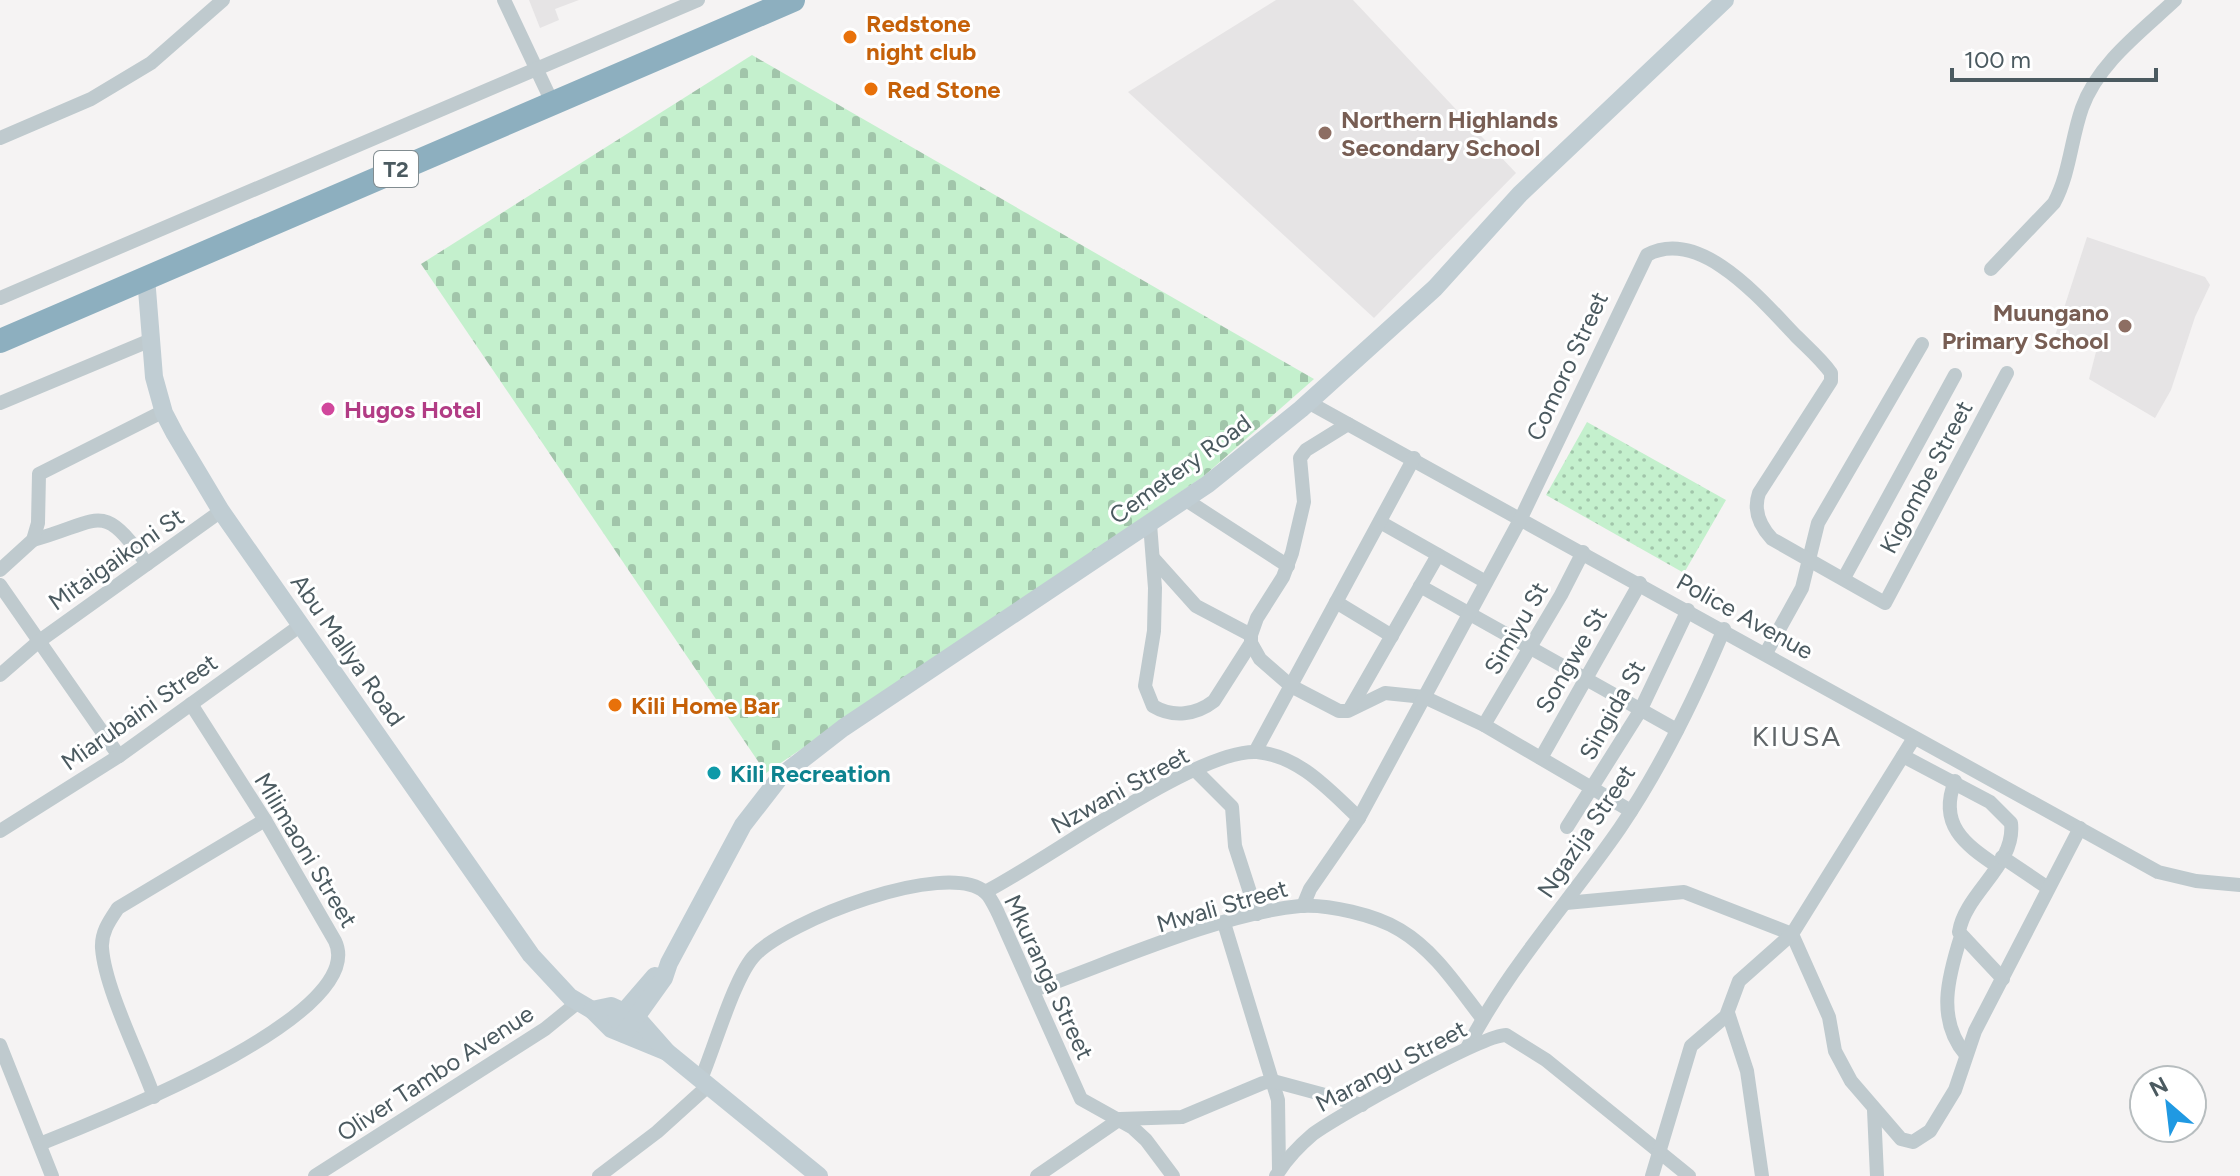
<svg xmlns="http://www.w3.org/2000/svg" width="2240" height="1176" font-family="Figtree,sans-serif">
<defs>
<pattern id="cemetery-stones" width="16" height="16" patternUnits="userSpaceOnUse" patternTransform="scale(2)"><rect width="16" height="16" fill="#c4f0cd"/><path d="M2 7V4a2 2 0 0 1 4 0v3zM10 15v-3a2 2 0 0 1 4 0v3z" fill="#a1c5aa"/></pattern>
<pattern id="park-dots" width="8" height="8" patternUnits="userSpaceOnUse" patternTransform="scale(2)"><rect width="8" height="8" fill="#c4f0cd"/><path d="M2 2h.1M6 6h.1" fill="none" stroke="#a1c5aa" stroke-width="1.8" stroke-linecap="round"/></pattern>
</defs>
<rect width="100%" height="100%" fill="#f5f3f3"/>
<g fill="#e6e4e5">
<path d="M529 0H579L555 9 559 20 540 28Z"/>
<path d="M1276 0H1353L1516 173 1374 318 1128 92Z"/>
<path d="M2087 237 2205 277 2210 285 2195 317 2171 390 2155 418 2089 379 2097 348 2055 336Z"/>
</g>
<path fill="url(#cemetery-stones)" d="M752 55 1314 379 1204 476 766 773 421 264Z"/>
<path fill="url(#park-dots)" d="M1587 422 1726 500 1684 573 1546 495Z"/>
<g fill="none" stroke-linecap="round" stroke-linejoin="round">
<g stroke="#bfcace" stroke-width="14">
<path d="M504 0 552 102"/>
<path d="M0 138 91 99 151 63 223 0"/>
<path d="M1991 269 2054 203C2070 173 2071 139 2082 108 2098 63 2142 31 2175 0"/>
<path d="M0 298 698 0"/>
<path d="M1308 402 2158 872 2196 881 2240 885"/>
<path d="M0 403 151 340"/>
<path d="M1348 424 1306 450 1300 458 1304 502 1292 553 1283 577 1257 618 1251 635V643L1260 659 1291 686 1339 711H1348L1385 693 1424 697 1484 725 1631 811"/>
<path d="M1186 500 1288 566"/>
<path d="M1380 522 1486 582"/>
<path d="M1150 524 1155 588 1154 631 1145 686 1153 706C1173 718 1196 715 1214 701L1251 643"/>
<path d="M33 540C102 521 101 499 147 564"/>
<path d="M1153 558 1196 606 1251 635"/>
<path d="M0 570 33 540 38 523 39 474 164 411"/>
<path d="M1844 578 1955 375"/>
<path d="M0 585 119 756"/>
<path d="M1420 586 1677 730"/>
<path d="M1336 602 1392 636"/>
<path d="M1766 653 1802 588 1818 523 1922 344"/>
<path d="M0 675 38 642 221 511"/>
<path d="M1351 707 1438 555"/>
<path d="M1484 725 1561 595 1583 552"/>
<path d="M1255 752 1414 458"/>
<path d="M1903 756 1990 802 2011 823C2016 865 1965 893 1959 932L2003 979"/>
<path d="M1541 758 1640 583"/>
<path d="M1196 771 1232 807 1235 846 1257 914"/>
<path d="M1955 781C1938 824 1964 844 1997 866"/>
<path d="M1567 827 1640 711 1688 610"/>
<path d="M0 831 119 756 301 625"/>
<path d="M2002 857 2048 888"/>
<path d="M985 892C1045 862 1198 748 1257 752 1300 756 1330 791 1359 818"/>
<path d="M1566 903 1684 892 1792 934 1829 1017 1835 1051 1851 1081 1901 1139 1913 1142 1930 1131 1955 1090 1975 1031 2080 828"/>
<path d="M1303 906 1310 889 1359 818 1521 518 1647 255C1701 226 1763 302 1796 336 1808 348 1821 359 1831 373V381L1759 493C1753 510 1760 526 1772 539L1885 603 2007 373"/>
<path d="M1224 923 1278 1100 1279 1170"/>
<path d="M1961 936C1948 977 1936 1020 1966 1055"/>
<path d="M1034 990C1113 962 1218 914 1300 906 1328 904 1376 915 1400 930 1435 951 1457 986 1482 1018"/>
<path d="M1728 1013 1747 1071 1762 1176"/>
<path d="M0 1045 52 1176"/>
<path d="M1467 1048C1508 968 1569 902 1620 828 1662 766 1695 698 1724 629"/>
<path d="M701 1079C714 1049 735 975 755 955 787 921 945 859 985 892 990 896 995 907 998 913L1081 1099 1133 1128 1146 1140 1173 1176"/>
<path d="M154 1097C140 1057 105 989 102 948 101 932 110 920 118 908L265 820"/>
<path d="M1874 1110 1877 1176"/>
<path d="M40 1144C94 1122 371 1016 335 941L265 820 191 704"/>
<path d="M315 1176 545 1029 577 1003"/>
<path d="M599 1176 657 1132 709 1085"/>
<path d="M1037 1176 1120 1119 1182 1117 1263 1083 1273 1081 1362 1105"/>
<path d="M1276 1176C1285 1161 1300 1145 1313 1134 1337 1116 1482 1035 1506 1035L1546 1060 1689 1176"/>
<path d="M1652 1176 1691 1046 1726 1016 1739 981 1792 934 1914 738"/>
</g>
<g stroke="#c0cdd3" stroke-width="18">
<path d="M146 277 154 377 164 413 175 434 221 511 531 955 570 997 592 1010 611 1029 667 1052"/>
<path d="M592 1010 611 1006 637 1018 667 1052 819 1176"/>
<path d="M617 1020 655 976"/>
<path d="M624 1034 664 978 669 963 743 825 781 776 843 728 1208 484 1301 409 1435 288 1520 194 1725 0"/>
</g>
<path stroke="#8dafbf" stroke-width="24" d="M0 341 793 0"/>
</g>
<g fill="#e8710a" stroke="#fff" stroke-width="3">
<circle cx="850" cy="37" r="8"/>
<circle cx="871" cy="89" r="8"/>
<circle cx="615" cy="705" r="8"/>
</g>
<g fill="#8d6e63" stroke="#fff" stroke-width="3">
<circle cx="1325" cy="133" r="8"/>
<circle cx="2125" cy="326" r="8"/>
</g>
<circle fill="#d1479c" stroke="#fff" stroke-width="3" cx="328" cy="409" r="8"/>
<circle fill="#0f9aa8" stroke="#fff" stroke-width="3" cx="714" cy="773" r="8"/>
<g text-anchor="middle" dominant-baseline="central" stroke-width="6" stroke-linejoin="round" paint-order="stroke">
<rect fill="#fff" stroke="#818c90" stroke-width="2" x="374" y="151" width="44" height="36" rx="6"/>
<g font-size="22" font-weight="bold" fill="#4b5a60">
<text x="396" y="169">T2</text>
</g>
<g font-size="24" font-weight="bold" fill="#c56008" stroke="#fff" text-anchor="start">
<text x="866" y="23">Redstone<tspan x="866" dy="28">night club</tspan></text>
<text x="887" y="89">Red Stone</text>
<text x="631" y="705">Kili Home Bar</text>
</g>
<g font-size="24" font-weight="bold" fill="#785e54" stroke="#fff" text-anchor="start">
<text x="1341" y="119">Northern Highlands<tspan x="1341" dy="28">Secondary School</tspan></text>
<text x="2109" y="312" text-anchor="end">Muungano<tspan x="2109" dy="28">Primary School</tspan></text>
</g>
<g font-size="24" fill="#4b5a60" stroke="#fff">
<text transform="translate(1567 366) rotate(-65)">Comoro Street</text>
<text transform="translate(1180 469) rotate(-36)">Cemetery Road</text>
<text transform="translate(1926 477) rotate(-62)">Kigombe Street</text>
<text transform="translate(116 559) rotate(-35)">Mitaigaikoni St</text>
<text transform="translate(1745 616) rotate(29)">Police Avenue</text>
<text transform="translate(1516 628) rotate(-60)">Simiyu St</text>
<text transform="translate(348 650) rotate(55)">Abu Mallya Road</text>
<text transform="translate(1571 660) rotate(-60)">Songwe St</text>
<text transform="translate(1612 710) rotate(-61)">Singida St</text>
<text transform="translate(139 712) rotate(-35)">Miarubaini Street</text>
<text transform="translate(1120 790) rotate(-29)">Nzwani Street</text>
<text transform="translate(1586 831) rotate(-56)">Ngazija Street</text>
<text transform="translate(306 850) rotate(59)">Milimaoni Street</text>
<text transform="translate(1222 906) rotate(-16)">Mwali Street</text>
<text transform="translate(1049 977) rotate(65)">Mkuranga Street</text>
<text transform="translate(1391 1066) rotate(-28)">Marangu Street</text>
<text transform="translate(435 1073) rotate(-33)">Oliver Tambo Avenue</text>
</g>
<g font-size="24" font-weight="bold" fill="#b23c85" stroke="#fff" text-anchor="start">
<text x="344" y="409">Hugos Hotel</text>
</g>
<g font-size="24" font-weight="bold" fill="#0d838f" stroke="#fff" text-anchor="start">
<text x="730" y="773">Kili Recreation</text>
</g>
<g font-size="28" letter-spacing="2" fill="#5f6568" stroke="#fff">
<text x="1797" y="736">KIUSA</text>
</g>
</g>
<g transform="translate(2168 1104) rotate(332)"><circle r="38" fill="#ffffff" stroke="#b7bdbf" stroke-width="2"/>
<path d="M0-6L14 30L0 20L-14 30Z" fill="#2099e2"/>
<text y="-12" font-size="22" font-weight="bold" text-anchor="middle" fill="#4b5a60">N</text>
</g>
<path d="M1952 68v12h204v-12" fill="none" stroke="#4b5a60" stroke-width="4"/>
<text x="1964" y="68" font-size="24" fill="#4b5a60" stroke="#ffffff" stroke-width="6" paint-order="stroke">100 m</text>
</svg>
